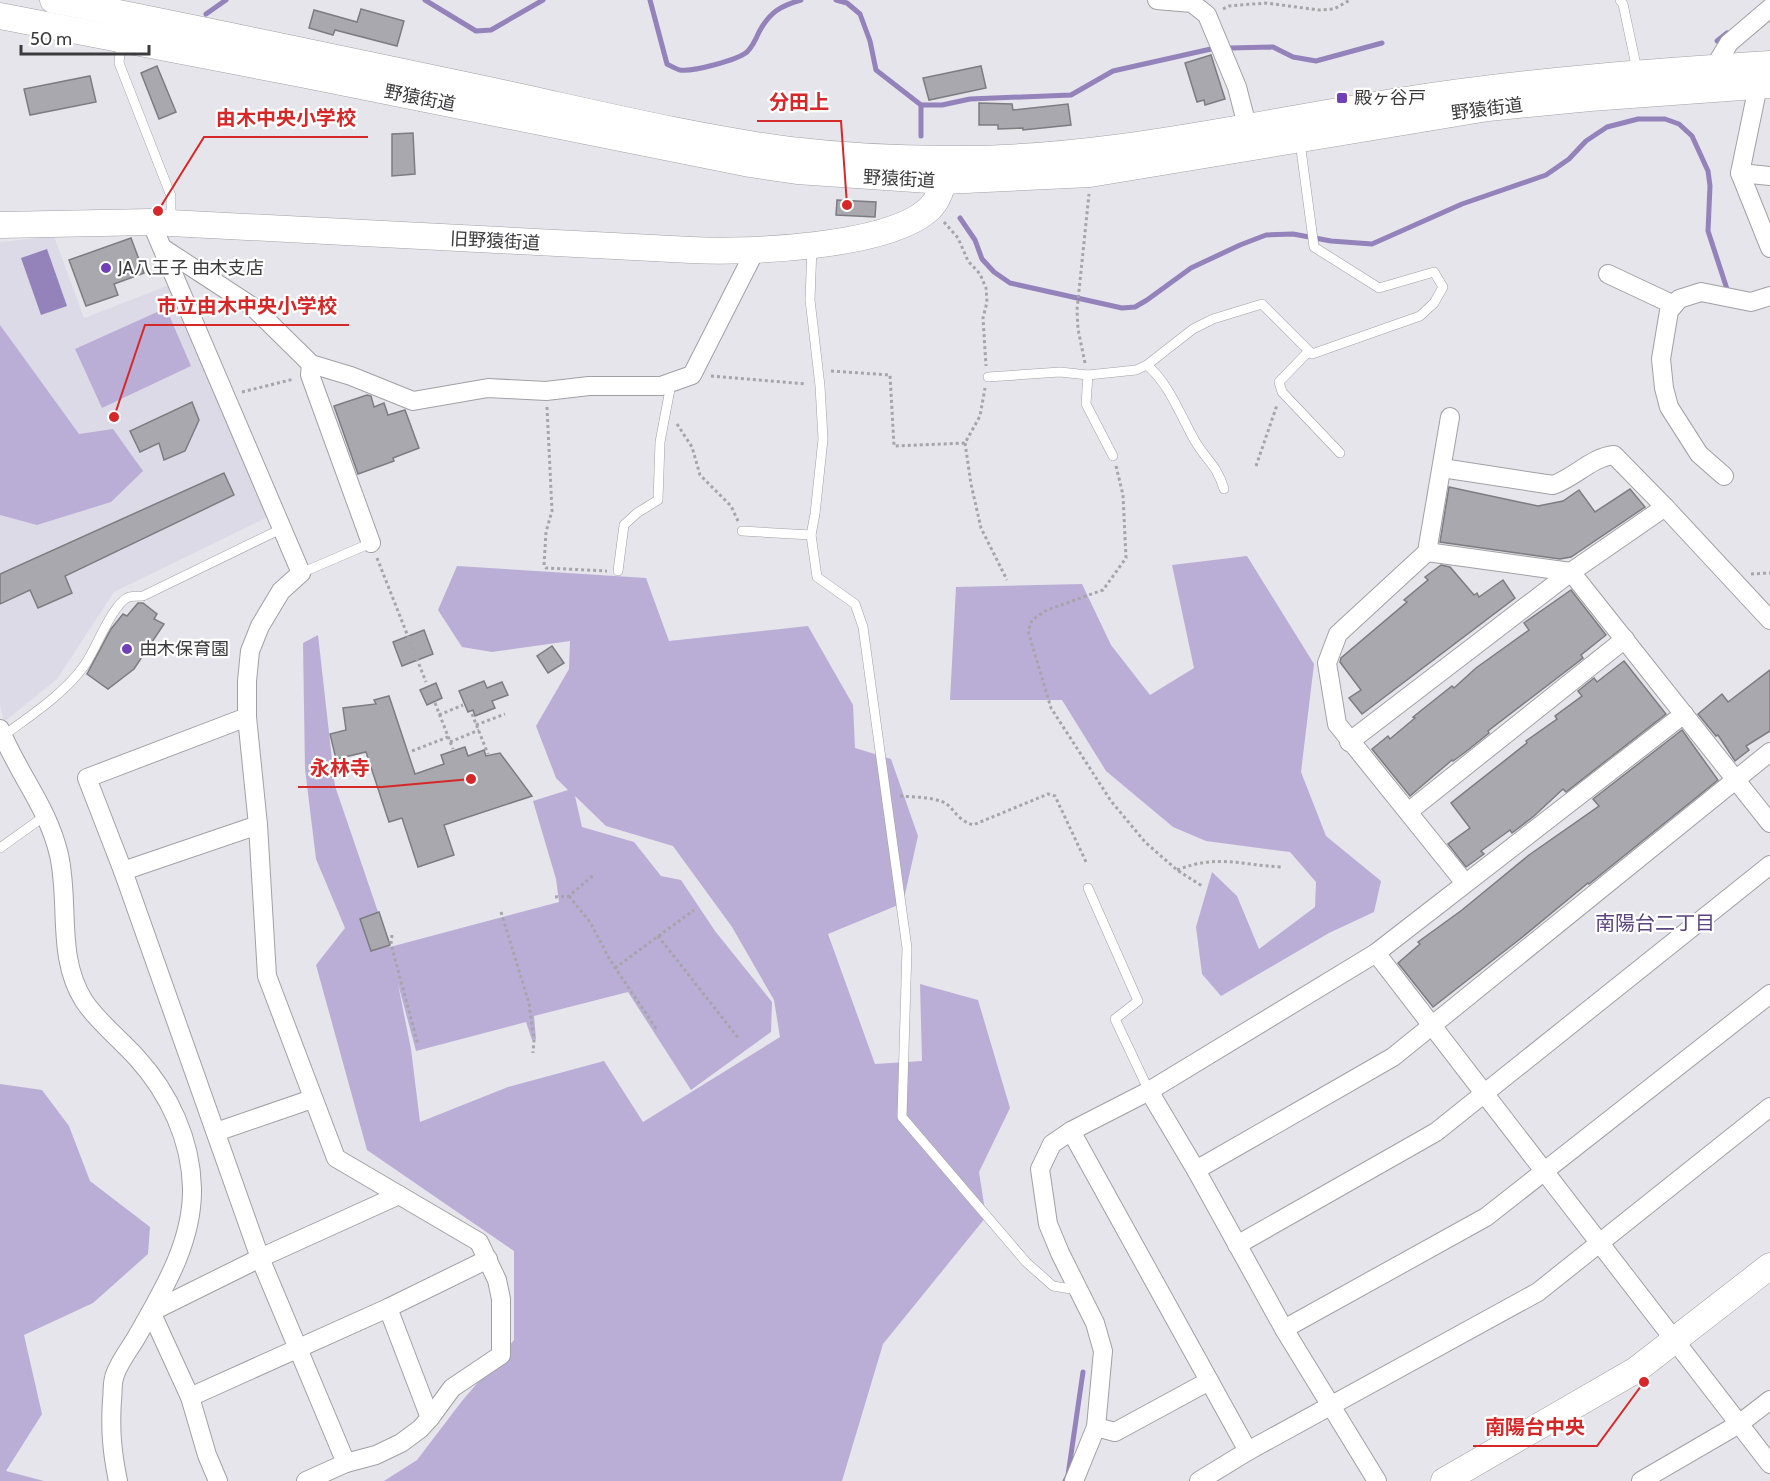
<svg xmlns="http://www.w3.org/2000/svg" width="1770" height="1481" font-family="Cabin,'Noto Sans JP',sans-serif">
<rect width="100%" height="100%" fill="#e6e5eb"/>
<path fill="#dddae7" d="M54 236 84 318 172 284 268 517 114 592 57 679 4 722 0 704V242Z"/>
<g fill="#baaed7" fill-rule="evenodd">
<path d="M166 308 191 366 102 408 75 349Z"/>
<path d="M0 325 79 434 113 429 143 471 111 502 37 525 0 515Z"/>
<path d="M1247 556 1314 664 1301 772 1326 836 1381 881 1374 912 1329 933 1221 996 1202 974 1196 927 1212 872 1237 896 1259 949 1315 907 1316 882 1290 852 1206 841 1173 827 1106 771 1062 700H950L956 587 1082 584 1111 645 1150 695 1194 668 1172 565Z"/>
<path d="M457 566 646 578 669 641 808 626 853 705 855 748 891 759 918 836 903 903 828 934 875 1064 922 1061 920 984 978 1000 1010 1108 979 1172 986 1217 883 1344 842 1481H384L417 1460 462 1401 514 1340V1251L367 1150 316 965 345 928 316 859 305 769 303 643 318 635 335 786 390 947 559 902 556 879 533 801 568 790 556 778 536 726 569 669 570 641 492 652 462 647 438 610ZM575 796 606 826 673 846 732 927 774 1000 780 1037 643 1122 604 1061 508 1087 420 1122 411 1049 398 984 416 1051 526 1022 532 1040 536 1039 534 1016 628 992 691 1090 771 1032 772 1002 715 931 681 880 661 876 634 842 582 827Z"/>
<path d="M0 1084 42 1090 69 1126 90 1181 150 1227 148 1254 93 1303 24 1335 42 1414 6 1471 44 1481H0Z"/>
</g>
<path fill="#9482bb" d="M47 249 67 306 41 315 21 258Z"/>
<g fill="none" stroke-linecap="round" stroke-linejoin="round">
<g stroke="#9482bb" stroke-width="5">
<path d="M425 0 476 31 491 30 543 0"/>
<path d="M650 0 667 64C671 66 676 69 680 70 693 72 737 60 747 52 752 47 756 39 759 32 770 12 780 6 801 0"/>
<path d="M836 0 847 3 860 14 870 41 876 70 921 105V136"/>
<path d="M206 14 226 0"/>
<path d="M1717 41 1727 33"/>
<path d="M1230 48 1273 47 1293 57 1316 61 1382 43"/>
<path d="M921 105H942L970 99 1071 95 1113 71 1211 49"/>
<path d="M960 218 975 240 982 259 994 272 1010 283 1122 308 1135 307 1147 300 1191 268 1240 245 1266 235 1293 234 1331 241 1372 244 1462 204 1546 175 1569 159 1586 141 1607 127 1638 119H1665L1679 124 1692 136 1708 171 1710 186 1708 231 1727 289"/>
<path d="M1065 1481 1068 1475 1083 1372"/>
</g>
</g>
<g fill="#a9a8ae" stroke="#7d7c81" stroke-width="1.5">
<path d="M361 9 404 21 397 46 335 30 333 35 309 28 314 10 357 22Z"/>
<path d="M1211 55 1225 99 1205 105 1204 100 1197 102 1185 63Z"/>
<path d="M157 66 176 112 159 119 141 73Z"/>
<path d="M981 66 986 88 929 100 923 78Z"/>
<path d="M90 76 96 102 30 115 24 89Z"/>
<path d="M979 103 1012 104 1013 110 1068 104 1071 125 1023 130V128L998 129V125H979Z"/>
<path d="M413 133 415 174 392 176V134Z"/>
<path d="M837 200 876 202 875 217 836 215Z"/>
<path d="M131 238 144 273 114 284 118 295 86 306 69 260Z"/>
<path d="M367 395 371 396 374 407 384 403 388 415 405 410 419 448 393 458 394 461 358 474 334 406Z"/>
<path d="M192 402 199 420 185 451 164 460 159 443 140 452 130 431Z"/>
<path d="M224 473 234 495 65 576 72 593 38 608 30 590 0 604V574Z"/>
<path d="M1449 487 1538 506 1563 501 1579 490 1595 512 1630 489 1645 507 1571 557 1560 559 1440 542Z"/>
<path d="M1441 565 1450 567 1474 595 1477 593 1479 597 1503 580 1515 598 1362 714 1349 698 1361 690 1340 662 1341 658 1407 602 1404 600 1428 580 1425 577Z"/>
<path d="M1571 590 1606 635 1581 655 1583 658 1488 731 1489 733 1468 750 1453 761 1452 760 1410 796 1372 749 1388 736 1390 739 1415 718 1413 717 1452 686 1454 688 1476 668 1529 630 1524 623Z"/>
<path d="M138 603H143L157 614 154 619 164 624 134 669 108 689 87 674 111 629 123 614 127 616Z"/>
<path d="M424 630 433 654 402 666 393 642Z"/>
<path d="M552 646 564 663 548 673 537 656Z"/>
<path d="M1624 661 1666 714 1566 792 1563 789 1534 816 1512 833 1510 830 1481 851 1484 854 1466 867 1448 844 1470 828 1451 803 1527 743 1526 741 1557 719 1555 716 1582 696 1578 691 1594 678 1597 682Z"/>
<path d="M1770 670V731L1746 746 1749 750 1735 761 1718 735 1716 736 1698 714 1722 694 1728 702Z"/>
<path d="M484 681 487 688 502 682 508 695 492 701 495 708 475 716 473 710 468 712 459 691Z"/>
<path d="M436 683 442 698 427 705 420 690Z"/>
<path d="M389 696 415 774 444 764 441 755 465 747 468 756 484 750 486 756 500 753 532 796 444 825 454 855 418 867 402 818 389 822 366 752 336 759 330 734 346 730 343 708 376 704 374 700Z"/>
<path d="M1682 730 1718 780 1589 884 1588 883 1520 939 1433 1007 1398 963 1420 944 1418 942 1462 910 1529 855 1599 806 1593 799Z"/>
<path d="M379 912 390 945 371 951 360 919Z"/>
</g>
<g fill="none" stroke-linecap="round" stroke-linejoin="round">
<defs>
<g id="lane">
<path d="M1620 0 1623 4 1637 70"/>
<path d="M121 41 119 63 171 196V221"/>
<path d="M812 247 810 300 820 386 823 439 815 514 811 535 817 577 855 604 863 627 907 948 902 1117 1026 1262 1053 1286 1077 1290"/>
<path d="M1309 351 1279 382 1282 392 1340 453"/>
<path d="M1147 365C1170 385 1180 415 1195 441 1206 460 1217 465 1224 489"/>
<path d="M1088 375 1086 404 1113 456"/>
<path d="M988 377 1060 372 1088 375 1136 370 1147 365 1193 329 1213 319 1262 304 1312 354 1420 316 1434 303 1443 287 1434 272 1379 288 1314 247 1300 142"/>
<path d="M742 531 811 535"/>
<path d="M618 571 624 525 637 513 658 500 660 442 671 384"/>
<path d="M301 573 371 543"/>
<path d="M3 736C31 715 63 695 84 666 95 651 113 602 129 597 133 596 139 596 143 596L283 528"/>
<path d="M0 848 46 815"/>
<path d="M1088 888 1138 1001 1115 1019 1149 1091"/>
</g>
<g id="street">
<path d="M1157 0 1192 3 1207 15 1237 87 1250 137"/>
<path d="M1714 68 1729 43 1770 8"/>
<path d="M1758 86 1740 173 1770 248"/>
<path d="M1740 173 1770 176"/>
<path d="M151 222 301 573 281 591 260 626 250 651 247 681V717L258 825 267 976 336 1158 479 1242 497 1280 501 1299V1355L452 1388 430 1418 420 1429 401 1443 376 1455 346 1463 306 1481"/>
<path d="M164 249 253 307 311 364 351 376 413 401 488 388 546 391 589 386H661L692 375 755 251"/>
<path d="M1608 274 1674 305"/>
<path d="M311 364 310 375 371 543"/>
<path d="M1442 468 1553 485C1574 478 1592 457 1614 455L1665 507"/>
<path d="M1724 476 1699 454 1669 407 1664 388 1661 359 1669 311 1679 299 1701 292 1751 302 1770 296"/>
<path d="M1427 552 1450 417"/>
<path d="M247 717 87 778 123 871 260 1258 346 1463"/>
<path d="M0 729C18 774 48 807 59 855 70 904 56 957 84 1001 98 1022 120 1039 137 1058 169 1093 191 1140 192 1188 193 1243 162 1292 136 1338 129 1350 117 1365 114 1378 112 1385 113 1393 112 1400 110 1430 112 1452 118 1481"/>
<path d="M1349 742 1571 572 1665 507 1770 620"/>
<path d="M1408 812 1625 639"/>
<path d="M123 871 258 825"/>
<path d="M1465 883 1337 724 1327 663 1338 634 1427 552 1571 572 1770 823"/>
<path d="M1376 953 1770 1464"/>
<path d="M1149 1091 1196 1170 1284 1329 1377 1481"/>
<path d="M1071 1131 1248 1451"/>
<path d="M216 1132 312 1099"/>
<path d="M1196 1170 1393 1057 1770 752"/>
<path d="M1237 1245 1436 1132 1770 865"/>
<path d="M388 1308 430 1418"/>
<path d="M1284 1329 1486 1217 1770 994"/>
<path d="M190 1397 388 1308 488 1259"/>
<path d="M1096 1427 1115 1432 1209 1381"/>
<path d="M218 1481 207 1455 190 1397 151 1312 260 1258 399 1195"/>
<path d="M1074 1481 1096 1427 1103 1351 1095 1323 1060 1253 1048 1224 1040 1169 1052 1144 1071 1131 1149 1091 1376 953 1684 714"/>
<path d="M1199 1481 1248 1451 1538 1292 1770 1107"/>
<path d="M1641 1481 1739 1424 1770 1400"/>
</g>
<g id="secondary">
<path d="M53 0C202 29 350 61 498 92 595 113 692 137 790 150 841 156 895 159 947 159 1102 161 1253 123 1405 100 1526 81 1648 72 1770 64"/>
<path d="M0 16 306 75 750 164 797 171 944 181 1090 174 1488 108 1590 98 1770 85"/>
<path d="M0 225 151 222 691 250C747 253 884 247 927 211 941 199 944 183 944 166"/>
<path d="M1444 1481 1636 1370 1770 1266"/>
</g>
</defs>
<use href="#lane" stroke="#a1a0a5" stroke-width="10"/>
<use href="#street" stroke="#a1a0a5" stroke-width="20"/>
<use href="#secondary" stroke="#a1a0a5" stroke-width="27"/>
<g stroke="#a6a5a9" stroke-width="3" stroke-dasharray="3 3" stroke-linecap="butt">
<path d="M1223 9 1229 6 1266 3 1319 10 1334 9 1350 0"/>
<path d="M944 222 958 238 968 261 980 274 986 288 987 302 983 318 986 366"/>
<path d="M1085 363 1078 329 1077 310 1089 194"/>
<path d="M831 371 890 375 894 446 965 443 980 416 985 388"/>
<path d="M711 376 806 384"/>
<path d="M242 392 294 379"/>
<path d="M547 407 552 511 546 532 544 566 546 568 607 571"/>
<path d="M677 424 692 447 700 475 731 506 738 521"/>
<path d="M965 443 971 484 981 528 1007 580"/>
<path d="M1116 466 1123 495 1126 558 1103 590 1047 610 1032 620 1028 631 1051 708 1111 801 1145 842 1177 870 1202 886"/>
<path d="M1256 466 1277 405"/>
<path d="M377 558 426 682"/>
<path d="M1751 574 1770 573"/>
<path d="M435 703 453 749"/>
<path d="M472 714 488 754"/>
<path d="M439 715 463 705"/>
<path d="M476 725 505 714"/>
<path d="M450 742 479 730"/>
<path d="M412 751 448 737"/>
<path d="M900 796C913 797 931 797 943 802 955 808 955 819 973 825L1048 794 1055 796 1087 864"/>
<path d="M1177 870C1218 854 1240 865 1281 867"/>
<path d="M569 896 590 922 610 960 657 1030"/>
<path d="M555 897 569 896 595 874"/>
<path d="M501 912 529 1003 534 1040 533 1053"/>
<path d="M392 935 391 944 418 1045"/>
<path d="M658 936 739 1039"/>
<path d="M615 968 694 910"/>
</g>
<use href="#lane" stroke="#fff" stroke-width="9"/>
<use href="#street" stroke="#fff" stroke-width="18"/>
<use href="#secondary" stroke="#fff" stroke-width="26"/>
</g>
<g fill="#7140b8" stroke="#fff" stroke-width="2">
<rect x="1336" y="92" width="12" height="12" rx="3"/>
<circle cx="106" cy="268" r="6"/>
<circle cx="127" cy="649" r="6"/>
</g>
<g text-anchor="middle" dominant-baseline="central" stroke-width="4.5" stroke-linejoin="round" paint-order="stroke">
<g font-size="18" fill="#3b3a3c" stroke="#fff">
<text transform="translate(420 98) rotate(11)">野猿街道</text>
<text transform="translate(1487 109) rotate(-7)">野猿街道</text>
<text transform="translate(899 179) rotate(3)">野猿街道</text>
<text transform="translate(495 241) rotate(3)">旧野猿街道</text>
</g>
<g font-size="18" fill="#3b3a3c" stroke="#fff" text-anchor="start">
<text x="1354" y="98">殿ヶ谷戸</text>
<text x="118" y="268">JA八王子 由木支店</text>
<text x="139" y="649">由木保育園</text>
</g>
<g font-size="20" fill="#594380" stroke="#fff">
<text x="1655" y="923">南陽台二丁目</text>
</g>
</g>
<path fill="none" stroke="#d62828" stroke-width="2" d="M847 205L841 121H757M158 211L204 137H368M114 417L145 325H349M471 779L382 787H298M1644 1382L1597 1446H1473"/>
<g fill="#d62828" stroke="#fff" stroke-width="2">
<circle cx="847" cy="205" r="6"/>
<circle cx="158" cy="211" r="6"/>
<circle cx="114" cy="417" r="6"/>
<circle cx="471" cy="779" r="6"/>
<circle cx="1644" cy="1382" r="6"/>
</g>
<g font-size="20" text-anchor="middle" font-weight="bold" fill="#d62828" stroke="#fff" stroke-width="4.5" stroke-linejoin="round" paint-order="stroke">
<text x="799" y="109">分田上</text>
<text x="286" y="125">由木中央小学校</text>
<text x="247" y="313">市立由木中央小学校</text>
<text x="340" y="775">永林寺</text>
<text x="1535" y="1434">南陽台中央</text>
</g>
<path d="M21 45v9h128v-9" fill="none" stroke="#3b3a3c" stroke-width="3"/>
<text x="30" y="45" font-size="18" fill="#3b3a3c" stroke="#ffffff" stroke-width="4.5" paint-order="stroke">50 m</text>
</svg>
